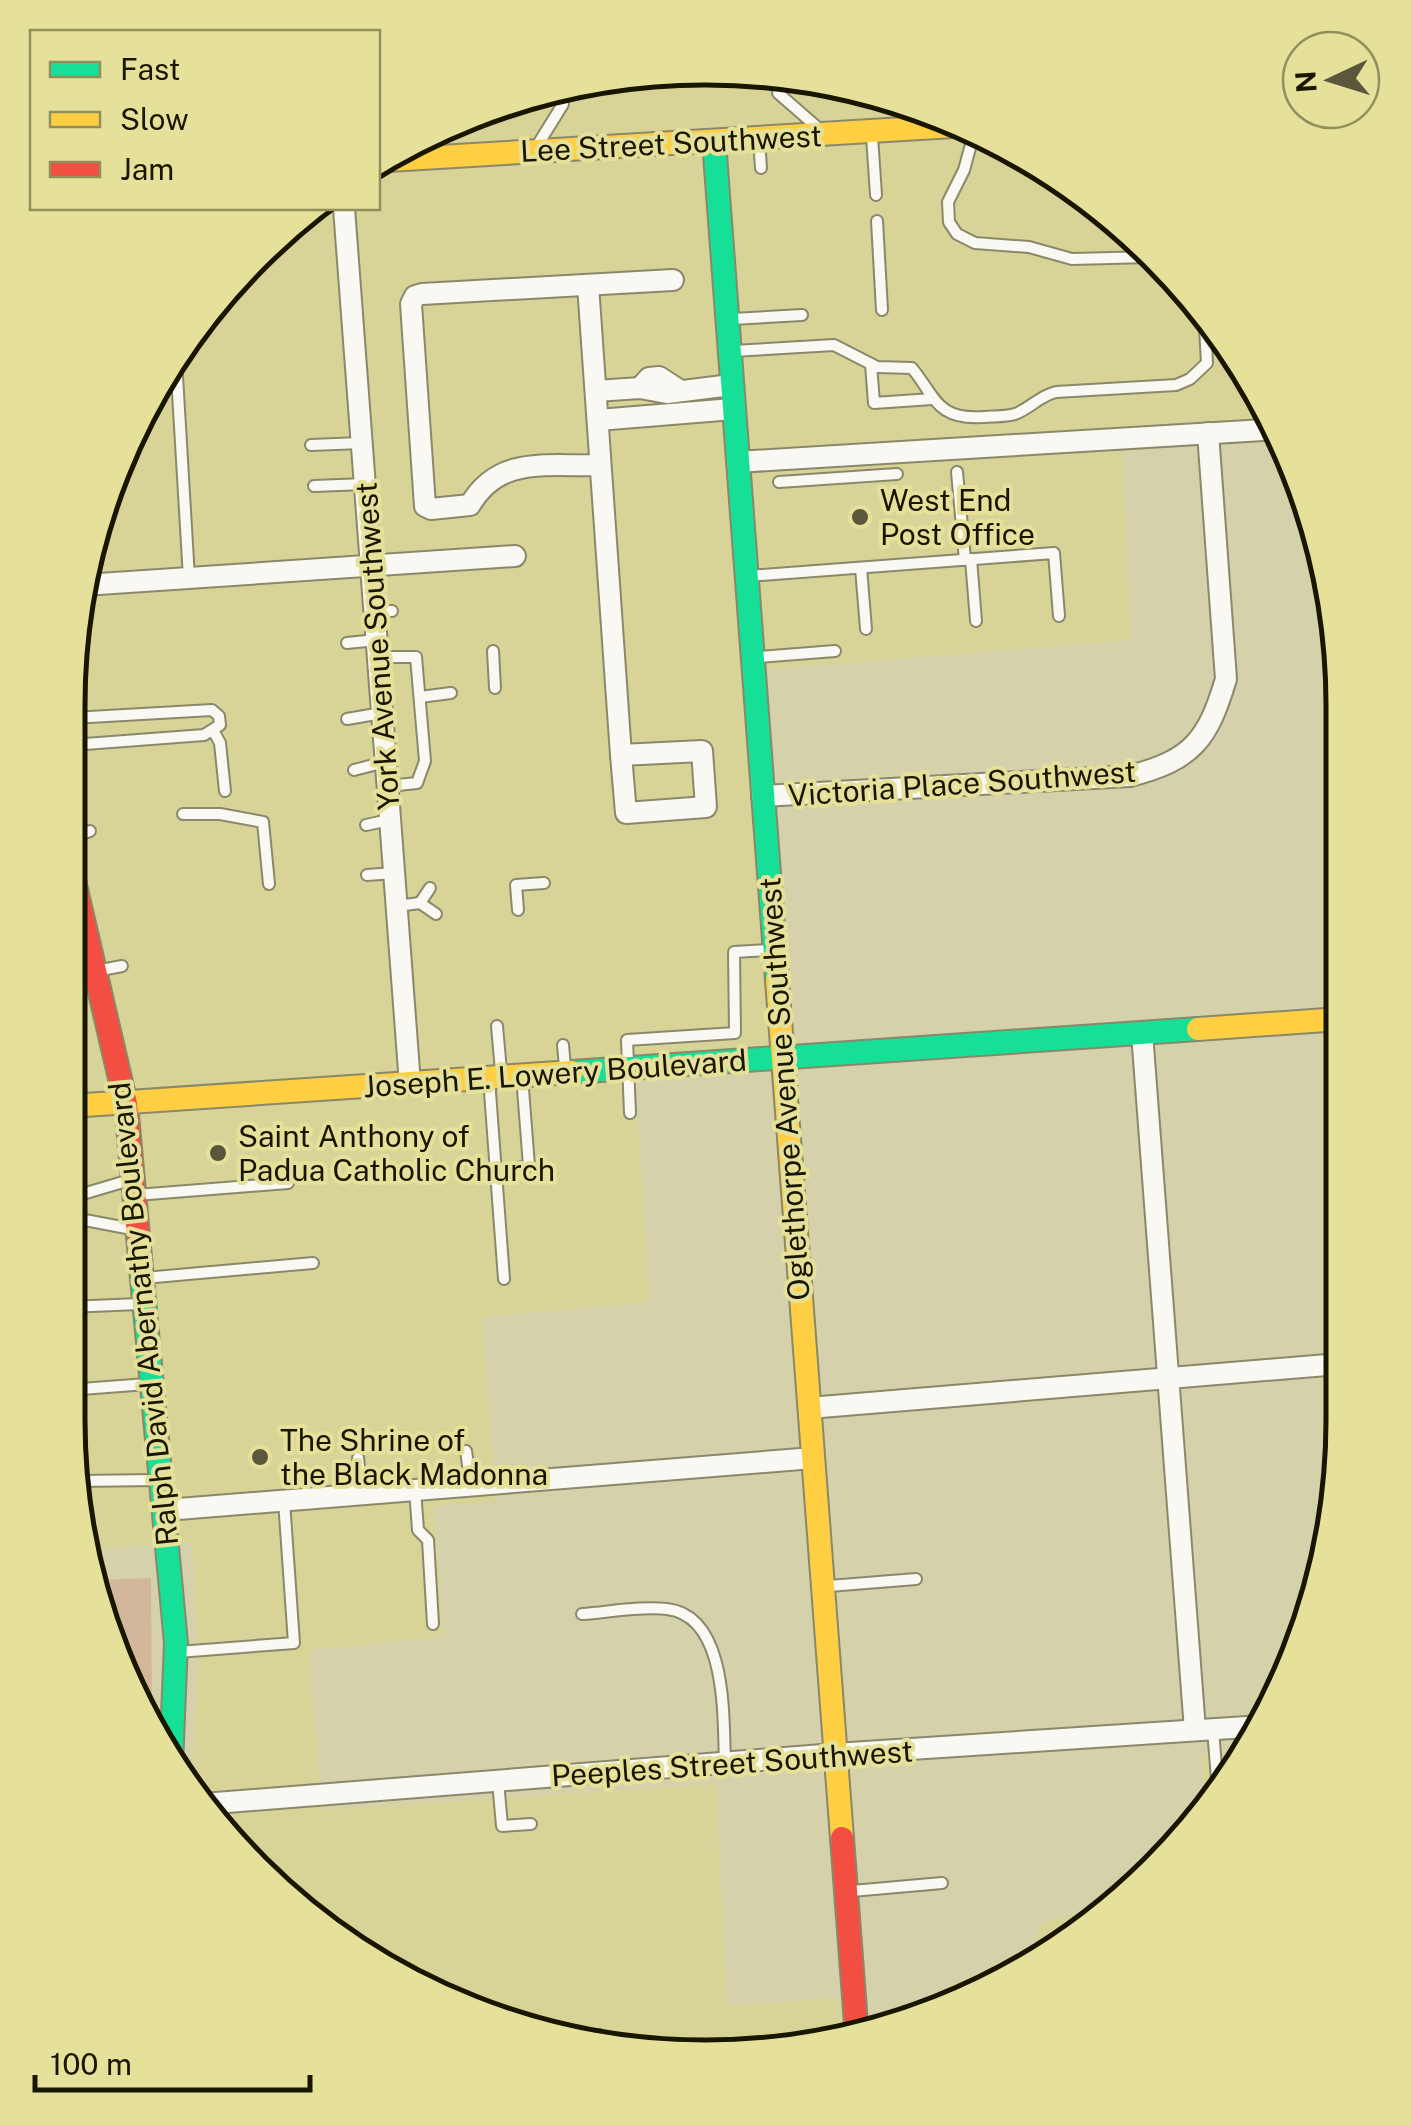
<svg xmlns="http://www.w3.org/2000/svg" width="1411" height="2125" font-family="'Public Sans',sans-serif">
<rect width="100%" height="100%" fill="#d4d1ab"/>
<g fill="#d8d498">
<path d="M664 69 911 102 1127 226 1278 424 1282 439 1122 448 1131 640 758 670 786 1070 635 1078 650 1302 482 1317 496 1500 433 1507 444 1637 309 1650 322 1810 716 1784 727 2006 863 1996 866 2036 664 2056 462 2009 317 1925 191 1791 199 1660 192 1542 89 1549 68 1419 73 622 133 424 226 284 327 208H378V169L424 133Z"/>
<path d="M1242 1754 1205 1811 1201 1756Z"/>
<path d="M1104 1907 1042 1957 1037 1925Z"/>
</g>
<path fill="#d2b79a" d="M151 1578 152 1727 101 1624 94 1580Z"/>
<g fill="none" stroke-linecap="round" stroke-linejoin="round">
<defs>
<g id="lane">
<path d="M778 93 817 127"/>
<path d="M872 136 876 195"/>
<path d="M973 137 964 170 948 202 949 222 957 234 975 243 1029 247 1072 259 1150 257"/>
<path d="M759 139 761 168"/>
<path d="M537 146 563 104"/>
<path d="M877 221 882 310"/>
<path d="M733 319 802 315"/>
<path d="M733 351 834 345 877 367 912 368C936 398 937 420 983 417 993 416 1005 417 1015 414 1031 408 1039 396 1056 392L1176 385 1190 379 1207 363 1205 328"/>
<path d="M176 359 189 578"/>
<path d="M871 364 874 403 932 399"/>
<path d="M311 445 361 443"/>
<path d="M957 472 965 560"/>
<path d="M779 482 897 474"/>
<path d="M314 486 365 484"/>
<path d="M971 559 976 621"/>
<path d="M861 568 866 629"/>
<path d="M748 576 1054 553 1059 616"/>
<path d="M375 612 392 611"/>
<path d="M347 643 376 640"/>
<path d="M493 651 495 688"/>
<path d="M379 657H416L425 761 417 783 388 786"/>
<path d="M758 657 835 651"/>
<path d="M73 695H74"/>
<path d="M420 697 451 693"/>
<path d="M347 719 382 713"/>
<path d="M214 732 220 743 225 791"/>
<path d="M72 745 204 735 220 725 219 716 212 710 72 718"/>
<path d="M354 770 385 762"/>
<path d="M183 814H220L263 822 269 884"/>
<path d="M366 825 389 820"/>
<path d="M72 837 90 831"/>
<path d="M367 875 394 873"/>
<path d="M420 903 430 888"/>
<path d="M397 906 420 903 436 914"/>
<path d="M518 910 516 885 544 883"/>
<path d="M101 970 122 966"/>
<path d="M497 1026 501 1071"/>
<path d="M563 1045 565 1067"/>
<path d="M489 1079 504 1279"/>
<path d="M630 1113 627 1040 735 1033 734 952 770 950"/>
<path d="M495 1172 529 1166 522 1076"/>
<path d="M136 1195 288 1183"/>
<path d="M69 1198 130 1180"/>
<path d="M69 1217 132 1229"/>
<path d="M144 1278 313 1263"/>
<path d="M68 1307 139 1304"/>
<path d="M68 1390 147 1384"/>
<path d="M466 1451 471 1486"/>
<path d="M358 1458 362 1494"/>
<path d="M78 1481 157 1480"/>
<path d="M415 1490 418 1530 428 1540 433 1624"/>
<path d="M829 1586 916 1579"/>
<path d="M582 1614C610 1612 640 1606 667 1609 728 1616 723 1718 725 1762"/>
<path d="M178 1652 294 1643 284 1501"/>
<path d="M1213 1729 1218 1792"/>
<path d="M498 1781 502 1826 531 1824"/>
<path d="M852 1891 942 1883"/>
<path d="M574 2035H599"/>
</g>
<g id="street">
<path d="M344 208 410 1084"/>
<path d="M588 285 621 755"/>
<path d="M640 388 649 378 659 377 679 390"/>
<path d="M596 391 640 388 667 393 731 385"/>
<path d="M598 420 733 409"/>
<path d="M737 462 1279 429"/>
<path d="M599 465C547 467 499 455 470 505L431 509 425 506 411 304 415 296 422 294 673 280"/>
<path d="M84 585 515 556"/>
<path d="M702 751 706 807 626 813 621 755Z"/>
<path d="M762 796 1130 776C1193 760 1208 739 1226 679L1208 433"/>
<path d="M1142 1033 1195 1730"/>
<path d="M809 1408 1339 1364"/>
<path d="M166 1510 813 1458"/>
<path d="M203 1804 835 1754 1262 1726"/>
</g>
<g id="fast">
<path d="M714 141 777 980"/>
<path d="M572 1072 1198 1029"/>
<path d="M138 1236 176 1643 171 1765"/>
</g>
<g id="slow">
<path d="M389 160 954 126"/>
<path d="M777 980 842 1838"/>
<path d="M1198 1029 1340 1019"/>
<path d="M70 1106 572 1072"/>
</g>
<g id="jam">
<path d="M71 868 126 1104 138 1236"/>
<path d="M842 1838 857 2037"/>
</g>
</defs>
<use href="#lane" stroke="#8a886a" stroke-width="14"/>
<use href="#street" stroke="#8a886a" stroke-width="24"/>
<use href="#fast" stroke="#8a886a" stroke-width="26"/>
<use href="#slow" stroke="#8a886a" stroke-width="26"/>
<use href="#jam" stroke="#8a886a" stroke-width="26"/>
<use href="#lane" stroke="#f9f8f2" stroke-width="10"/>
<use href="#street" stroke="#f9f8f2" stroke-width="20"/>
<use href="#fast" stroke="#16e098" stroke-width="22"/>
<use href="#slow" stroke="#ffcf43" stroke-width="22"/>
<use href="#jam" stroke="#f24e42" stroke-width="22"/>
</g>
<g fill="#5a573c" stroke="#e5e09a" stroke-width="4">
<circle cx="860" cy="517" r="10"/>
<circle cx="218" cy="1153" r="10"/>
<circle cx="260" cy="1457" r="10"/>
</g>
<g text-anchor="middle" dominant-baseline="central" stroke-width="8" stroke-linejoin="round" paint-order="stroke">
<g font-size="30" fill="#191600" stroke="#e5e09a">
<text transform="translate(671 143) rotate(-3)">Lee Street Southwest</text>
<text transform="translate(377 646) rotate(-94)">York Avenue Southwest</text>
<text transform="translate(962 783) rotate(-4)">Victoria Place Southwest</text>
<text transform="translate(555 1073) rotate(-4)">Joseph E. Lowery Boulevard</text>
<text transform="translate(784 1089) rotate(-94)">Oglethorpe Avenue Southwest</text>
<text transform="translate(143 1314) rotate(-96)">Ralph David Abernathy Boulevard</text>
<text transform="translate(732 1763) rotate(-4)">Peeples Street Southwest</text>
</g>
<g font-size="30" fill="#191600" stroke="#e5e09a" text-anchor="start">
<text x="880" y="500">West End<tspan x="880" dy="34">Post Office</tspan></text>
<text x="238" y="1136">Saint Anthony of<tspan x="238" dy="34">Padua Catholic Church</tspan></text>
<text x="280" y="1440">The Shrine of<tspan x="280" dy="34">the Black Madonna</tspan></text>
</g>
</g>
<path d="M0 0H1411V2125H0ZM705 85H706A620 620 0 0 1 1326 705V1420A620 620 0 0 1 706 2040H705A620 620 0 0 1 85 1420V705A620 620 0 0 1 705 85Z" fill="#e5e09a" fill-rule="evenodd"/>
<path fill="none" stroke="#191600" stroke-width="5" d="M705 85H706A620 620 0 0 1 1326 705V1420A620 620 0 0 1 706 2040H705A620 620 0 0 1 85 1420V705A620 620 0 0 1 705 85Z"/>
<rect x="30" y="30" width="350" height="180" fill="#e5e09a" stroke="#938f5c" stroke-width="2.5"/>
<rect x="50" y="62" width="50" height="15" fill="#16e098" stroke="#938f5c" stroke-width="2.5"/>
<text x="120" y="80" font-size="30" fill="#191600">Fast</text>
<rect x="50" y="112" width="50" height="15" fill="#ffcf43" stroke="#938f5c" stroke-width="2.5"/>
<text x="120" y="130" font-size="30" fill="#191600">Slow</text>
<rect x="50" y="162" width="50" height="15" fill="#f24e42" stroke="#938f5c" stroke-width="2.5"/>
<text x="120" y="180" font-size="30" fill="#191600">Jam</text>
<g transform="translate(1331 80) rotate(266)"><circle r="48" fill="#e5e09a" stroke="#938f5c" stroke-width="2.5"/>
<path d="M0-8L18 38L0 25L-18 38Z" fill="#5a573c"/>
<text y="-15" font-size="28" font-weight="bold" text-anchor="middle" fill="#191600">N</text>
</g>
<path d="M35 2075v15h275v-15" fill="none" stroke="#191600" stroke-width="5"/>
<text x="50" y="2075" font-size="30" fill="#191600" stroke="#e5e09a" stroke-width="8" paint-order="stroke">100 m</text>
</svg>
